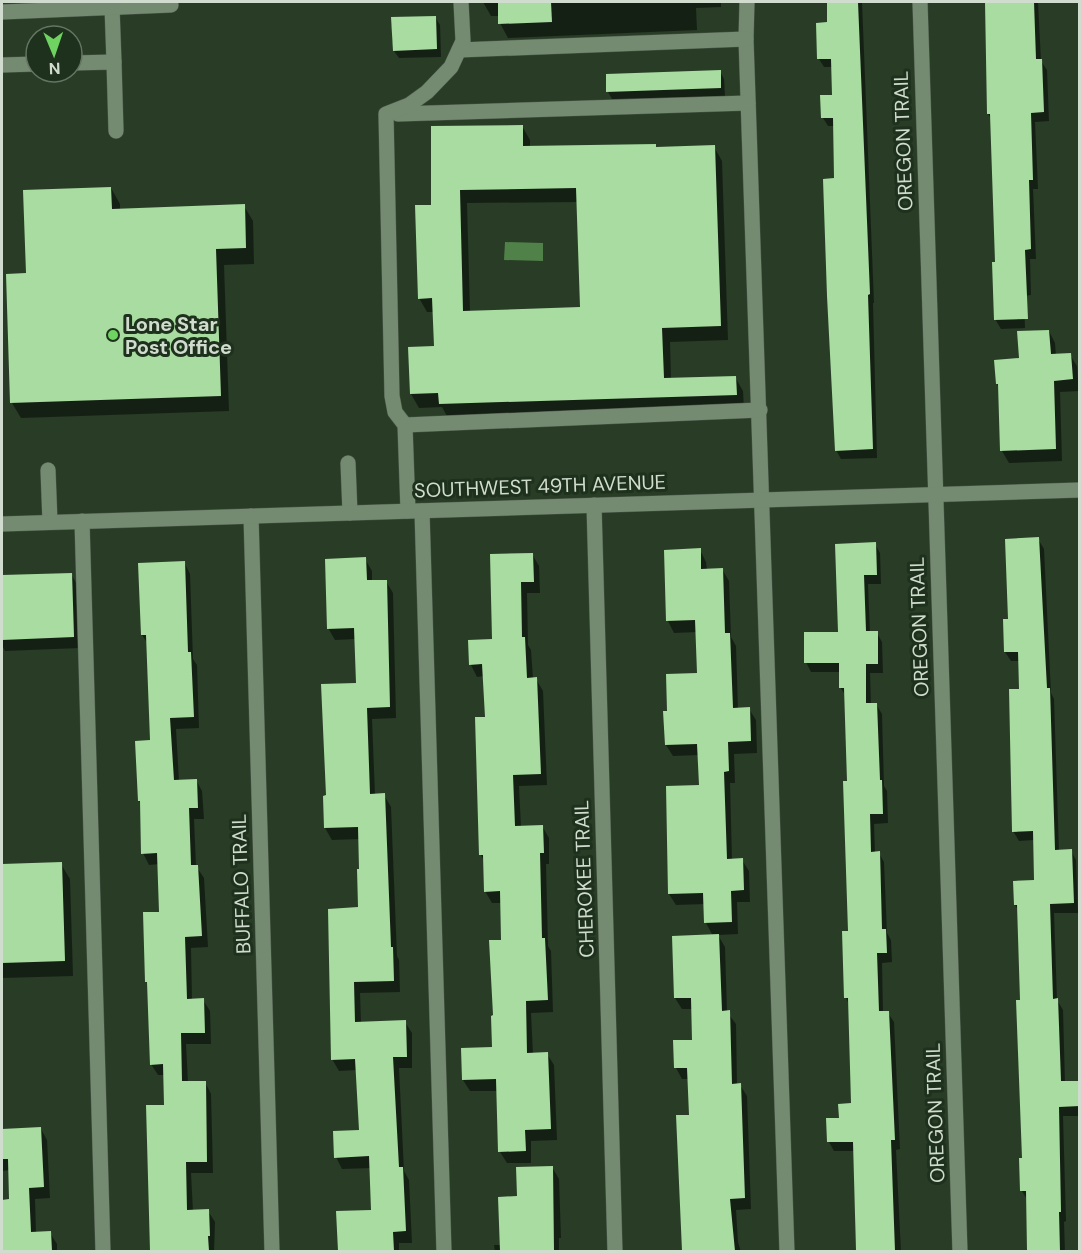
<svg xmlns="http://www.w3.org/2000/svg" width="1081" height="1253" font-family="'DM Sans',sans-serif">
<rect width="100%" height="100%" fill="#283c26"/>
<path fill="#508149" d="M505 242 543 243V261L504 260Z"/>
<g fill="#0007" fill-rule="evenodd">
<path d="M442 2H721V7L696 8 697 30 508 38 500 23V16H491L483 2 443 3Z"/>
<path d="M827 2H862L874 303H873L877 458 841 459 836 450 835 126H828L823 118 834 96 833 67H824L819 59 828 24Z"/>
<path d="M987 2H1038L1041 61 1047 70 1049 121 1035 122 1038 189H1033L1036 259H1030L1031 295 1024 296 1025 328 1001 329 995 319 997 263 992 120 988 114Z"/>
<path d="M435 17 440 25 441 57 399 58 394 51Z"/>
<path d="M720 71 724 79 725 96 612 99 608 92Z"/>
<path d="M522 126 530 140V147L655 145 657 149 714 147 722 161 728 340 670 342 671 379 735 377 743 391 744 409 448 418 442 407 419 408 411 394 410 349 436 348 434 312H427L419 298 433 206ZM578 202 582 309 470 312 467 203Z"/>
<path d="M111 188 120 204V210L244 206 253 221 254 264 224 265 229 411 21 418 12 403 28 274Z"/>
<path d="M1049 331 1055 343 1056 356 1070 355 1077 366 1079 391 1060 392 1062 461 1009 463 1002 451 1000 389 997 384Z"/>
<path d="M1038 539 1044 549 1051 693 1054 699 1059 851H1071L1076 860 1078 913H1054L1057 1000 1063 1010 1065 1083H1080V1116H1063L1066 1221 1064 1222 1065 1252H1028V1201L1022 1191V1001L1019 911 1015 905 1036 882 1034 840 1019 841 1013 831 1021 690 1020 661H1011L1005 652 1009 620Z"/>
<path d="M875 544 880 553 881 584H868L870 633H877L882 642 883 673H870L871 705 876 704 882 714 884 786 887 791 888 823 874 824 875 853H879L884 862 887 933 891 940 892 962 882 963 883 1013H888L894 1022 900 1149 896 1150 901 1252H856L854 1151H834L829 1142 840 1119 853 1105 849 1004 846 998 849 932V782L846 696 840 687V672H811L806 662 840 633Z"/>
<path d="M700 550 706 562 707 570 722 569 729 581 731 637 736 646 738 709H749L756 720 757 753 734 754 735 783H730L732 860H742L749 871 750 902H737L738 934 718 935 725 947 727 1012 736 1024 737 1085H740L747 1096 751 1209 736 1210 738 1242 741 1252H683L690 1116 689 1079H682L676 1068 694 1041 692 1009H682L675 998 713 936 706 923 705 904 676 905 669 894 701 787 699 755 673 756 666 745 668 712 699 675 697 632 674 633 668 621Z"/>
<path d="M532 554 539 566 540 593H527L528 645 531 650 533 679H536L543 691 547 785 519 786 521 827 542 826 549 838V864H546L548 946 551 951 553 1012 531 1013 533 1054H547L554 1065 557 1140 531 1141V1163H507L500 1152 498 1091H470L463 1080 493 1049 502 941V903H492L485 891 484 861 481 855 486 718 484 676 477 677 471 665 493 640Z"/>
<path d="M365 559 372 571V582L386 581 393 593 396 718 372 719 375 795H384L391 807 397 956 399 960 400 992 360 993 361 1023 405 1022 412 1033V1068H399L404 1171 409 1180 412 1243H399V1252H338V1212L373 1211 371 1168 342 1169 336 1157 360 1131 357 1070 339 1071 332 1059 360 909 361 870 360 839 332 840 325 828 328 797 357 684 356 639 335 640 328 628Z"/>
<path d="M184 562 190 574 193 659 197 665 199 728 176 729 179 781 196 780 202 791 204 819H194L196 866 204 878 208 947 191 948 192 1000H203L210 1011 211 1044H186L188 1083 205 1082 211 1094 213 1173H191L193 1212 208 1211 215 1222 214 1252H174L164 1075H158L151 1064 160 913 159 864 149 865 143 853 141 804 139 801 151 742 148 644 142 635 140 564Z"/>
<path d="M71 574 78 586 80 648 5 651 2 645V577Z"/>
<path d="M61 864 70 879 73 976 2 978V866Z"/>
<path d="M41 1129 47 1140 50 1198 35 1199 36 1233H50L57 1244V1252H2V1201H11L10 1170 2 1171V1130Z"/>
<path d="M552 1167 559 1179 561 1238H559V1252H495L494 1245H501L518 1197Z"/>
</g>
<g fill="#a8dca0" fill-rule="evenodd">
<path d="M498 2H551L552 22 498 24Z"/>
<path d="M827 2H858L870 294 868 295 873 449 835 451 827 296 823 179 834 178 833 118H821L820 95H832L831 59H817L816 23 827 22Z"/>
<path d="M985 2H1034L1036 59H1042L1044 112 1031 113 1033 180H1029L1031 249 1025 250 1028 319 994 320 992 262H995L990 114H987Z"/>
<path d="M436 16 437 49 393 51 391 17Z"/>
<path d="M721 70V88L606 92V74Z"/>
<path d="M523 125V146L656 144V147L715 145 721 326 662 328 664 378 736 376 737 395 439 404 438 393 410 394 408 347 434 346 432 298 418 299 415 205H431V126ZM576 188 580 307 463 311 460 190Z"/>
<path d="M111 187 112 209 245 204 246 248 216 249 221 396 10 403 6 274 26 273 23 190Z"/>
<path d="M1049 330 1051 354 1071 353 1073 379 1054 381 1056 449 1000 451 998 384H996L994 360 1019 358 1017 331Z"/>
<path d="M1039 537 1047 688H1050L1055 850 1072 849 1074 903 1050 904 1053 999 1058 998 1061 1081H1080V1106L1059 1107 1061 1212H1059L1060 1251H1027L1026 1191H1020L1019 1158H1022L1016 1000H1020L1017 905H1014L1013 881 1034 880 1033 831 1012 832 1009 689H1019L1018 652H1004L1003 619H1008L1005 539Z"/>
<path d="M876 542 877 575H864L866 631H878V664H866V703H877L880 780H882L883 814H870L871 852 880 851 882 929H886L887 953H877L879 1011H889L895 1140H891L895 1251H856L853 1142H827L826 1118H839L838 1104 851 1103 848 998H844L842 931H848L843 781H847L844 688H839V663H804V632H838L835 544Z"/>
<path d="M701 548V569L723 568 725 633H730L733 708 750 707 751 741 728 742 729 771 724 772 727 859 743 858 744 890 731 891 732 922 704 923 703 893 668 894 666 786 699 785 697 744 665 745 663 711H667L666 674 697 673 695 620 666 621 664 550Z"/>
<path d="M533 553 534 582H521L522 637H525L527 678 537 677 541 774 513 775 515 826 543 825 544 853H540L542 938H545L548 1000 526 1001 527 1053 548 1052 551 1129 525 1130 526 1151 498 1152 496 1079 462 1080 461 1048 492 1047 491 1016 493 1015 489 940H501L500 891 484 892 483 855H479L475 717H485L482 664 469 665 468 640 492 639 490 554Z"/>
<path d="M366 557 367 580H387L390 707 367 708 370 794 385 793 391 947H393L394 981 354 982 355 1022 406 1020 407 1057H393L399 1167H403L406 1231 393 1232 394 1251H338L336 1211 371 1210 369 1156 334 1158 333 1131 359 1130 355 1059 331 1060 328 909 358 907 357 869H359L358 827 324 828 323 796 326 795 321 684 356 683 354 628 327 629 325 559Z"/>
<path d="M185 561 188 652H191L194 717 170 718 174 780 197 779 198 808H189L191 865H198L202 936 185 937 187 999 204 998 205 1033H181L182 1081H206L207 1162H186L187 1210 209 1209 210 1236H208L209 1251H150L146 1105H164L163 1064 150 1065 147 982H145L143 912H159L157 853 141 854 140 801H138L135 741 150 740 146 635H141L138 563Z"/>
<path d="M72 573 74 637 2 640V575Z"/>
<path d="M62 862 65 961 2 963V864Z"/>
<path d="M719 934 722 1011 730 1010 732 1084 741 1083 745 1198 730 1199 735 1251H682L676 1115H689L687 1068H674L673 1040H692L691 998H674L672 936Z"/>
<path d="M41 1127 44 1187 29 1188 31 1232 51 1231 52 1251H2V1200L9 1199 8 1159H2V1129Z"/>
<path d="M553 1166 554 1251H500L498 1197 517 1196 516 1167Z"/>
</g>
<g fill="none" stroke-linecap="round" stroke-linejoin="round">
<defs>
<g id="minor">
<path d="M747 2 746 39 787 1252"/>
<path d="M920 2 960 1252"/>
<path d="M112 7 114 62"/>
<path d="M2 12 171 5"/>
<path d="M459 50 746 39"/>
<path d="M72 63 114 62 116 131"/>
<path d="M2 65 36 64"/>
<path d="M398 114 748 103"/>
<path d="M405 425 760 410"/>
<path d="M348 463 350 513"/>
<path d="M48 470 50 522"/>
<path d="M594 505 615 1252"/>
<path d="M408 511 405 425 395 412 392 396 386 114 409 105 427 92 451 67 463 41 461 2"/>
<path d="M422 511 444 1252"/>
<path d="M251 516 272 1252"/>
<path d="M82 521 103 1252"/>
<path d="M2 524 1080 490"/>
</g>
</defs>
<use href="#minor" stroke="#465644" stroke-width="16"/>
<use href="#minor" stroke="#748a71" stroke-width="15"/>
</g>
<circle fill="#6ed360" stroke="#1e311c" stroke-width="2" cx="113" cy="335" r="6"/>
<g text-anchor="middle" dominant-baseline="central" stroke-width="6" stroke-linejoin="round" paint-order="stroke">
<g font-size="20" fill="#d0dcce" stroke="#1e311c">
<text transform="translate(903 141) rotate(-92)">OREGON TRAIL</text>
<text transform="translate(540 486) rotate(-2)">SOUTHWEST 49TH AVENUE</text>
<text transform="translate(919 627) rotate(-92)">OREGON TRAIL</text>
<text transform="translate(584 879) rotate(-92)">CHEROKEE TRAIL</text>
<text transform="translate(241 884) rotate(-92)">BUFFALO TRAIL</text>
<text transform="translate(935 1113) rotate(-92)">OREGON TRAIL</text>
</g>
<g font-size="20" font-weight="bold" fill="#d0dcce" stroke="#1e311c" text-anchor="start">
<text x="125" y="324">Lone Star<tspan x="125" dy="23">Post Office</tspan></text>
</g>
</g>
<rect width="1081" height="1253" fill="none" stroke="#d0dcce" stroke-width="6"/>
<g transform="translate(54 54) rotate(178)"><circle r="28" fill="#1e311c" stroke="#657563" stroke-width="1.5"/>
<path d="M0-4.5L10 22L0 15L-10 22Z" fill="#6ed360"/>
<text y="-9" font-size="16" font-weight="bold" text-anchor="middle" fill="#d0dcce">N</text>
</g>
</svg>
